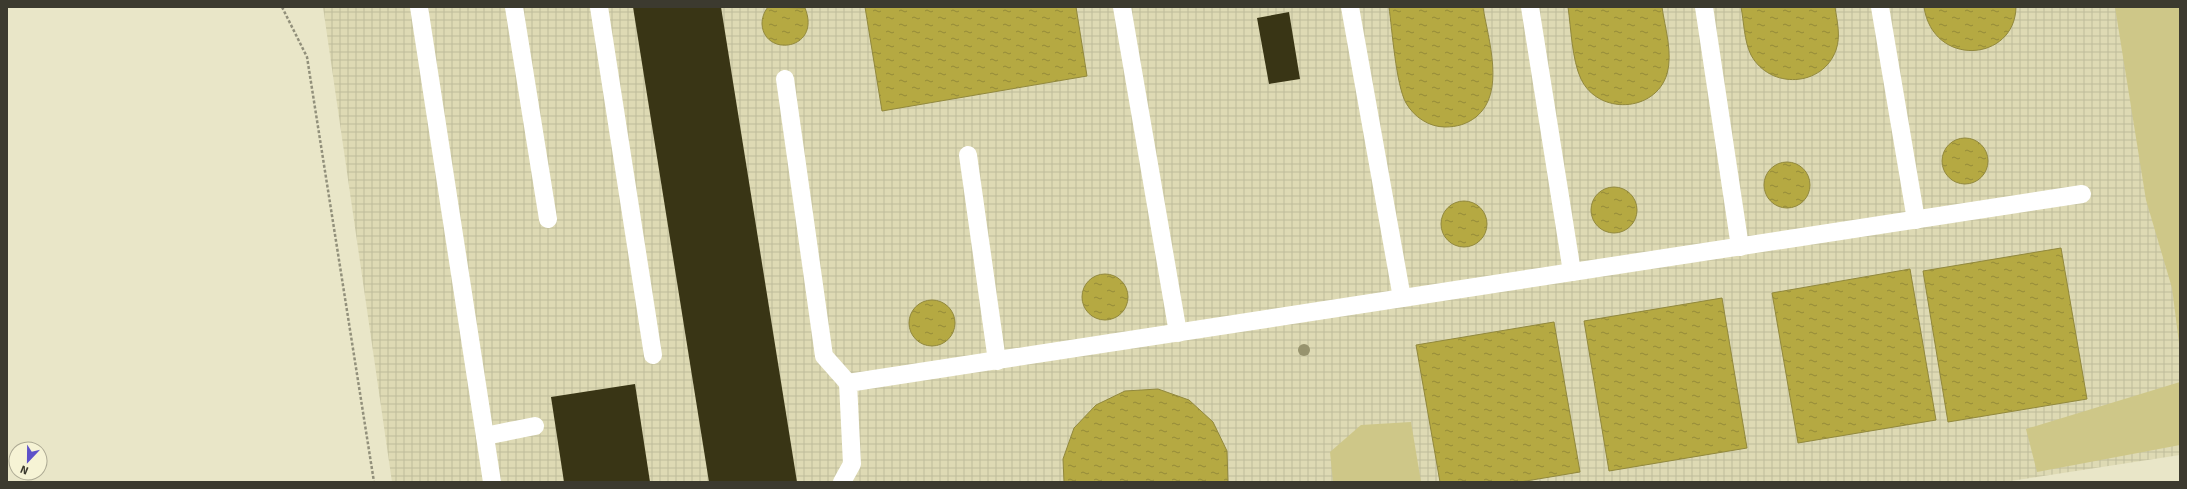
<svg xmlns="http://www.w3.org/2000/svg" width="2187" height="489" font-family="Signika,sans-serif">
<defs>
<pattern id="industrial-grid" width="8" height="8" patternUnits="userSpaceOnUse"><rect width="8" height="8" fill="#dedab4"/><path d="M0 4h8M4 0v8" fill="none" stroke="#bfbc9b"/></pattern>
<pattern id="water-ripples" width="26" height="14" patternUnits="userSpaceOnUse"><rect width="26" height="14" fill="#b5a942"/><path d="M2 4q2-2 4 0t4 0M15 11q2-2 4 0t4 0" fill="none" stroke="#948b38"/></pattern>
</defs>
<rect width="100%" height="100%" fill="#e9e6c8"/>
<path fill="url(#industrial-grid)" d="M323 7H2174L2180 47V455L2004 482H392Z"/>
<g fill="#cec788">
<path d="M2115 7H2180V351L2172 288 2146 200Z"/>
<path d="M2180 382V445L2037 472 2026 429Z"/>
<path d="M1411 422 1421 482H1333L1330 452 1361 425Z"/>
</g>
<g fill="url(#water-ripples)" stroke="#91883c">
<path d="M768 7 805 8C822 50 764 58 762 24 762 18 764 12 768 7Z"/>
<path d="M865 7H1076L1087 76 882 111Z"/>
<path d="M1389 7H1483C1488 39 1506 93 1476 117 1467 124 1457 127 1445 127 1429 127 1414 117 1406 103 1396 85 1392 29 1389 7Z"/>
<path d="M1568 7H1662C1665 28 1673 53 1667 74 1655 113 1598 115 1581 79 1572 60 1571 28 1568 7Z"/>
<path d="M1741 7H1835C1837 21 1841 36 1836 50 1823 87 1770 90 1751 55 1744 41 1744 22 1741 7Z"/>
<path d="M1924 7H2016C2015 62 1933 68 1924 7Z"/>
<circle cx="1965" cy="161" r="23"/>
<circle cx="1787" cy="185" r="23"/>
<circle cx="1614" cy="210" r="23"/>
<circle cx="1464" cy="224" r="23"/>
<path d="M2061 248 2087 399 1948 422 1923 271Z"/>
<path d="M1910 269 1936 420 1798 443 1772 293Z"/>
<circle cx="1105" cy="297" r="23"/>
<path d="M1722 298 1747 448 1609 471 1584 321Z"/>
<circle cx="932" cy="323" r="23"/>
<path d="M1554 322 1580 472 1520 482H1440L1416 345Z"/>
<path d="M1158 389 1189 400 1213 422 1227 451 1228 482H1064L1063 459 1074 428 1096 405 1125 391Z"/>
</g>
<g fill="#393515">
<path d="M633 7H721L797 482H709Z"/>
<path d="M1289 12 1300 79 1269 84 1257 18Z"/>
<path d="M635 384 650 482H564L551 397Z"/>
</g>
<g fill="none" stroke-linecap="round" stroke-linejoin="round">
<path stroke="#92907b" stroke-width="2.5" stroke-dasharray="3 2" stroke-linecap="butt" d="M282 7 307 57 374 482"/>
<g stroke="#fff" stroke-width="18">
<path d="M419 7 492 482"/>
<path d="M514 7 548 219"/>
<path d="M599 7 653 355"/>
<path d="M1122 7 1178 333"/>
<path d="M1350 7 1402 298"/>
<path d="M1530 7 1572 272"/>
<path d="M1704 7 1740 247"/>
<path d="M1880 7 1916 220"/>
<path d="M785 79 824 356 848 383"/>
<path d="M968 155 997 361"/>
<path d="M485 436 535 426"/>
<path d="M842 482 852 464 848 383 2082 194"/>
</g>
</g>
<circle fill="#97936e" cx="1304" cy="350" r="6"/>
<rect width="2187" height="489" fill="none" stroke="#3c3a2f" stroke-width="16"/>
<g transform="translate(28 461) rotate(202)"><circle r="19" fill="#f6f3d5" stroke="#aca993"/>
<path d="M0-3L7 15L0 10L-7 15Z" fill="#5d51c9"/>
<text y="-6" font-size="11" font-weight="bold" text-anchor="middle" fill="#3c3a2f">N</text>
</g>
</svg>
